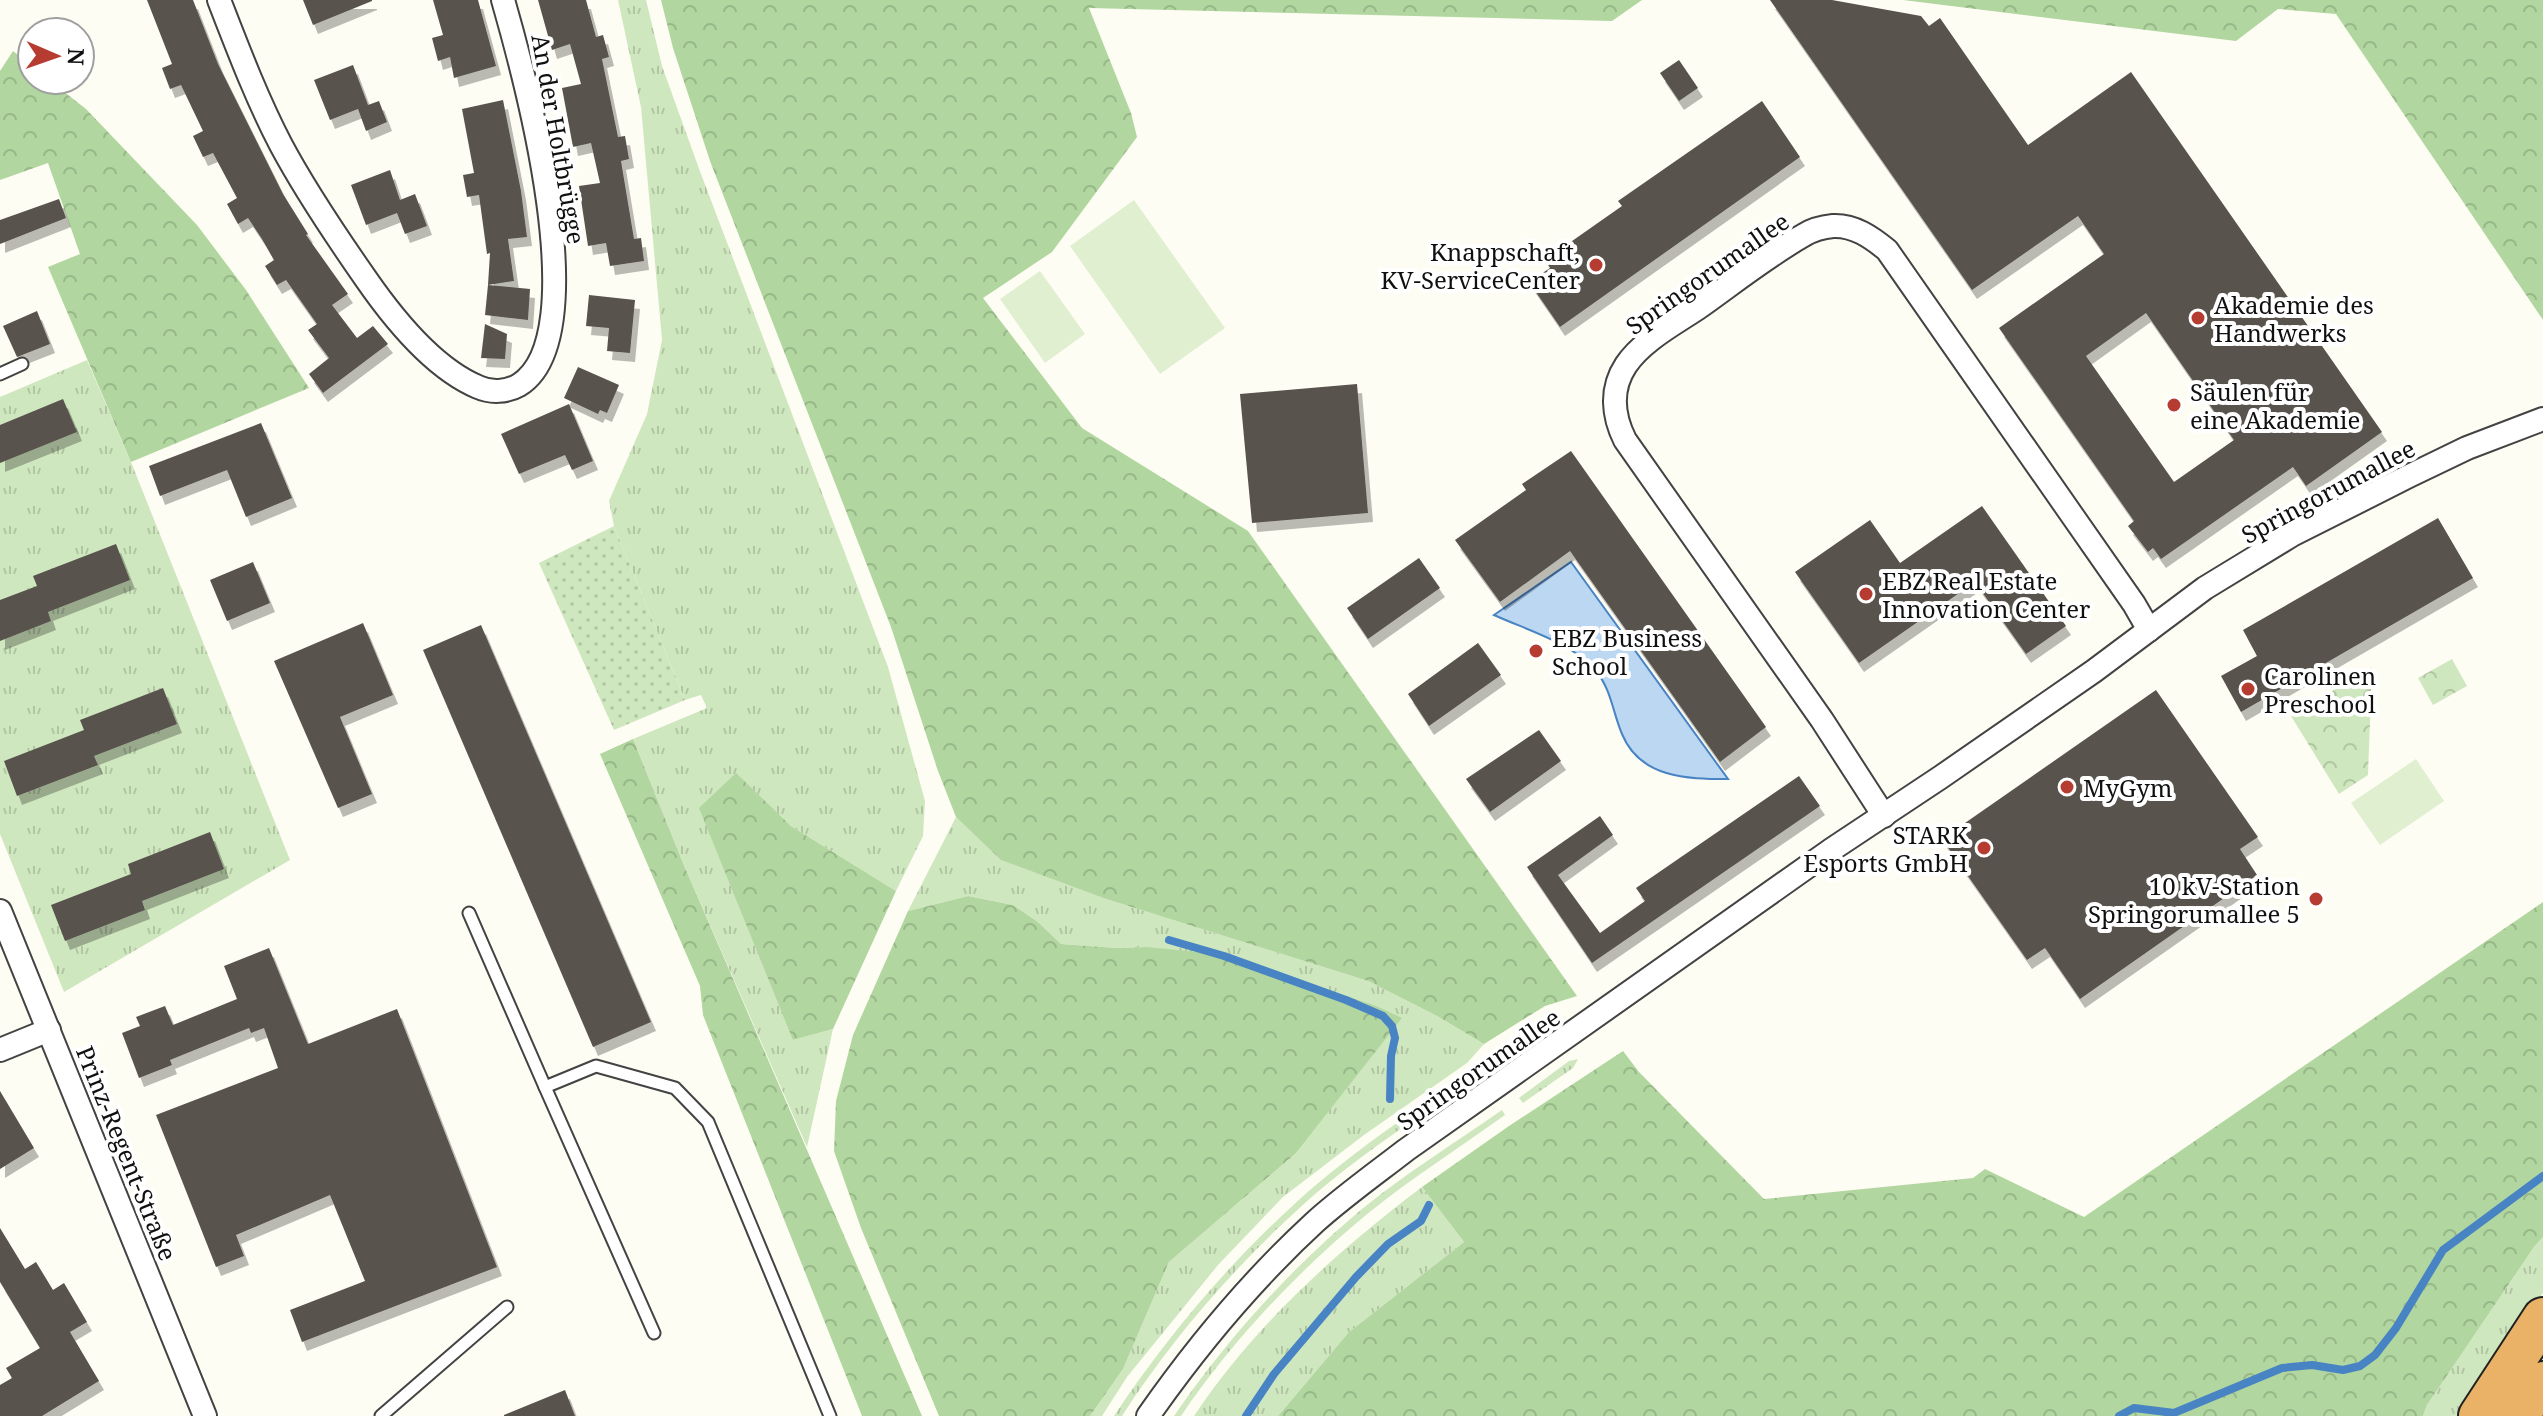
<svg xmlns="http://www.w3.org/2000/svg" width="2543" height="1416" font-family="'Noto Serif',serif">
<defs>
<pattern id="grass-tufts" width="24" height="20" patternUnits="userSpaceOnUse" patternTransform="scale(2)"><rect width="24" height="20" fill="#cfe7bf"/><path d="M3 7l-1-3M5 7V3M7 7l1-3M15 17l-1-3M17 17v-4M19 17l1-3" fill="none" stroke="#b1c5a3"/></pattern>
<pattern id="forest-crowns" width="20" height="18" patternUnits="userSpaceOnUse" patternTransform="scale(2)"><rect width="20" height="18" fill="#b1d69f"/><path d="M2 6a3 3 0 1 1 6 0M12 15a3 3 0 1 1 6 0" fill="none" stroke="#97b788"/></pattern>
<pattern id="park-crowns" width="20" height="18" patternUnits="userSpaceOnUse" patternTransform="scale(2)"><rect width="20" height="18" fill="#cfe7bf"/><path d="M2 6a3 3 0 1 1 6 0M12 15a3 3 0 1 1 6 0" fill="none" stroke="#b1c5a3"/></pattern>
<pattern id="garden-dots" width="8" height="8" patternUnits="userSpaceOnUse" patternTransform="scale(2)"><rect width="8" height="8" fill="#cfe7bf"/><path d="M2 2h.1M6 6h.1" fill="none" stroke="#b1c5a3" stroke-width="1.8" stroke-linecap="round"/></pattern>
<filter id="shadow"><feDropShadow dx="5" dy="9" stdDeviation="0" flood-color="#0004"/></filter>
</defs>
<rect width="100%" height="100%" fill="#fefdf3"/>
<g fill="url(#grass-tufts)">
<path d="M618 0H646L662 66 701 174 888 667 925 801 923 836 896 891 791 826 736 774 722 787 793 1040 833 1029 807 1147 683 863 633 739 707 708 701 695 685 700 614 526 609 501 647 414 662 340 641 107Z"/>
<path d="M87 360 131 462 290 860 64 992 0 834V397Z"/>
<path d="M956 817 1002 860 1103 898 1368 981 1437 1016 1484 1044 1467 1063 1364 1135 1283 1197 1218 1265 1127 1377 1102 1416H1090L1123 1369 1169 1262 1295 1154 1146 947 1117 948 1061 944 1038 922 1013 905 968 896 908 911Z"/>
<path d="M1552 1020 1547 1028 1496 1064 1492 1058 1537 1026Z"/>
<path d="M1578 1059 1573 1068 1523 1103 1519 1098 1569 1061Z"/>
<path d="M1473 1069 1478 1075C1415 1120 1348 1162 1292 1215 1228 1274 1169 1343 1122 1416H1114C1164 1341 1222 1271 1288 1210 1344 1157 1410 1114 1473 1069Z"/>
<path d="M1502 1110 1505 1115C1459 1148 1410 1179 1366 1215 1296 1273 1232 1341 1181 1416H1174C1227 1339 1290 1269 1362 1209 1406 1173 1455 1143 1502 1110Z"/>
<path d="M1422 1187 1464 1242 1349 1332 1278 1416H1194C1255 1325 1336 1252 1422 1187Z"/>
<path d="M2543 1237V1293L2462 1416H2423L2427 1405 2534 1247Z"/>
</g>
<g fill="url(#forest-crowns)">
<path d="M661 0H1642L1612 21 1089 8 1131 113 1137 137 1052 252 983 298 1082 428 1248 531 1577 996 1545 1006 1484 1044 1437 1016 1368 981 1103 898 1001 860 956 817 938 771 891 627 710 161 673 48Z"/>
<path d="M1903 0H2543V320L2336 14 2278 9 2236 41Z"/>
<path d="M13 51 32 66V80H49L86 109 197 225 246 290 309 388 131 462 48 267 80 254 48 163 0 180V71Z"/>
<path d="M633 739 683 863 922 1416H862L703 1015 700 986 600 754Z"/>
<path d="M736 773 791 826 896 891 833 1029 793 1040 699 808Z"/>
<path d="M968 896 1013 905 1038 922 1061 944 1117 948 1146 947 1219 954 1376 1006 1402 1018 1295 1154 1169 1262 1123 1369 1090 1416H939L861 1228 834 1151 836 1101 853 1035 908 911Z"/>
<path d="M2543 902V1237L2534 1247 2427 1405 2423 1416H1278L1349 1332 1464 1242 1422 1187 1509 1126 1623 1051 1639 1072 1764 1199 1973 1178 1985 1169 2084 1217Z"/>
</g>
<g fill="url(#park-crowns)">
<path d="M2452 659 2467 686 2433 705 2418 678Z"/>
<path d="M2372 667 2368 775 2339 794 2291 716Z"/>
</g>
<path fill="url(#garden-dots)" d="M614 526 685 700 614 730 539 563Z"/>
<g fill="#e0efd0">
<path d="M1134 200 1225 328 1160 374 1070 246Z"/>
<path d="M1040 271 1085 334 1045 363 1000 299Z"/>
<path d="M2416 759 2444 801 2380 845 2351 803Z"/>
</g>
<path fill="#bcd7f2" stroke="#4883c3" stroke-width="2" d="M1571 562 1728 779C1687 779 1640 778 1622 734 1613 713 1611 689 1596 671 1571 642 1529 631 1494 615Z"/>
<g fill="none" stroke-linecap="round" stroke-linejoin="round">
<g stroke="#4883c3" stroke-width="8">
<path d="M1169 940 1224 956 1346 1000 1383 1016 1392 1026 1395 1038 1391 1056 1390 1099"/>
<path d="M1246 1416 1274 1374 1356 1277 1388 1244 1421 1221 1429 1205"/>
<path d="M2119 1416 2134 1408 2174 1413 2282 1368 2312 1365 2343 1370 2360 1366 2375 1355 2396 1328 2443 1250 2543 1176"/>
</g>
</g>
<g fill="#58524d" fill-rule="evenodd" filter="url(#shadow)">
<path d="M147 0H193L218 64 283 194 308 234 306 235 348 294 332 305 357 338 373 326 388 344 323 393 309 374 329 358 308 330 317 324 286 280 277 285 265 266 274 260 262 239 248 218 238 224 227 204 237 198 213 153 203 157 193 136 203 131 181 85 170 89 162 68 172 64Z"/>
<path d="M303 0H372V1L313 25Z"/>
<path d="M433 0H478L496 66 454 78 450 57 438 61 432 38 443 35Z"/>
<path d="M538 0H586L596 37 603 35 609 57 602 59 618 137 625 136 629 159 621 161 634 239 641 238 644 261 610 266 606 243 588 246 579 186 600 183 591 143 573 147 562 88 581 84 570 44 552 50Z"/>
<path d="M1770 0H1832L1921 16 1929 26 1940 18 2028 145 2131 72 2382 432 2306 486 2293 467 2161 559 2153 548 2148 552 2128 526 2134 521 1999 328 2104 254 2078 216 1972 290ZM2146 313 2234 440 2174 482 2086 356Z"/>
<path d="M1679 60 1698 88 1679 101 1660 73Z"/>
<path d="M353 65 368 105 379 101 387 122 366 131 358 109 330 120 314 80Z"/>
<path d="M503 100 521 191 527 237 508 239 514 281 488 285 490 253 487 254 479 195 467 197 463 175 474 173 462 109Z"/>
<path d="M1762 101 1800 157 1560 327 1529 282 1550 268 1545 260 1622 206 1618 201Z"/>
<path d="M390 170 400 200 415 194 427 226 405 234 397 213 366 225 351 185Z"/>
<path d="M59 199 66 218 0 244V220Z"/>
<path d="M488 285 530 289 528 320 485 315Z"/>
<path d="M589 295 635 300 630 353 607 351 609 328 586 326Z"/>
<path d="M37 311 50 344 17 357 3 326Z"/>
<path d="M485 324 507 334 505 359 481 358Z"/>
<path d="M578 367 619 385 607 413 600 410 598 414 564 398Z"/>
<path d="M1357 384 1368 513 1252 523 1240 394Z"/>
<path d="M63 399 77 432 0 463V425Z"/>
<path d="M569 404 593 461 572 470 565 455 519 474 501 434Z"/>
<path d="M261 423 292 498 246 517 227 470 160 496 149 466Z"/>
<path d="M1571 451 1766 727 1720 762 1570 551 1500 602 1455 540 1526 490 1522 484Z"/>
<path d="M1982 506 2066 626 2026 654 1975 582 1859 663 1795 572 1870 520 1900 563Z"/>
<path d="M2438 518 2473 578 2241 712 2221 676 2257 656 2243 630Z"/>
<path d="M116 544 130 580 48 612 51 621 0 641V600L37 586 33 576Z"/>
<path d="M1419 558 1440 588 1368 639 1347 608Z"/>
<path d="M253 562 270 603 227 621 210 580Z"/>
<path d="M363 623 393 695 340 717 372 794 338 808 274 661Z"/>
<path d="M481 625 651 1022 593 1047 423 650Z"/>
<path d="M1478 643 1501 675 1429 726 1408 694Z"/>
<path d="M163 688 177 724 94 756 98 765 17 796 4 761 84 730 80 720Z"/>
<path d="M2156 690 2258 837 2240 849 2257 875 2080 999 2045 948 2027 960 1942 839Z"/>
<path d="M1539 730 1561 761 1490 812 1466 779Z"/>
<path d="M1799 776 1820 806 1592 963 1527 867 1600 816 1613 835 1558 875 1600 933 1645 901 1636 888Z"/>
<path d="M210 832 224 869 142 901 145 910 65 941 51 905 131 874 128 864Z"/>
<path d="M269 948 308 1044 397 1009 497 1267 302 1342 290 1310 365 1281 330 1195 236 1235 244 1256 216 1267 156 1115 278 1068 264 1028 251 1033 249 1028 170 1060 172 1065 139 1078 122 1033 140 1026 136 1017 165 1006 173 1025 237 999 224 966Z"/>
<path d="M0 1091 34 1148 0 1169Z"/>
<path d="M0 1228 25 1269 36 1262 53 1290 64 1283 87 1322 70 1332 99 1381 42 1416H0V1385L12 1378 6 1368 40 1348 0 1282Z"/>
<path d="M565 1390 575 1416H504V1415Z"/>
</g>
<g fill="none" stroke-linecap="round" stroke-linejoin="round">
<defs>
<g id="lane">
<path d="M0 374 22 364"/>
<path d="M469 913 545 1087"/>
<path d="M654 1333 545 1087 596 1066 675 1088 708 1122 830 1416"/>
<path d="M381 1416 507 1307"/>
</g>
<g id="street">
<path d="M219 0C238 49 257 99 281 145 306 192 336 236 366 279 393 318 433 368 478 387 491 393 507 392 519 385 597 337 524 73 503 0"/>
<path d="M1884 816 1822 720 1625 440C1613 416 1610 389 1626 365 1642 341 1674 324 1698 308 1732 284 1767 256 1804 235 1812 230 1823 227 1833 226 1854 225 1871 237 1887 250L2134 604 2149 630"/>
<path d="M0 911 205 1416"/>
<path d="M0 1050 49 1030"/>
<path d="M1148 1416C1197 1346 1252 1280 1315 1222 1344 1196 1375 1174 1406 1150L1831 850 1941 777 2094 671 2205 588 2292 535 2409 476 2467 448 2543 419"/>
</g>
<g id="highway">
<path d="M2479 1416 2543 1318"/>
<path d="M2517 1416 2543 1382"/>
</g>
</defs>
<use href="#lane" stroke="#434343" stroke-width="15"/>
<use href="#street" stroke="#434343" stroke-width="26"/>
<use href="#highway" stroke="#212121" stroke-width="44"/>
<use href="#lane" stroke="#fff" stroke-width="11"/>
<use href="#street" stroke="#fff" stroke-width="22"/>
<use href="#highway" stroke="#e9b267" stroke-width="40"/>
</g>
<g fill="#b63c32" stroke="#fff" stroke-width="3">
<circle cx="1596" cy="265" r="8"/>
<circle cx="2198" cy="318" r="8"/>
<circle cx="2174" cy="405" r="8"/>
<circle cx="1866" cy="594" r="8"/>
<circle cx="1536" cy="651" r="8"/>
<circle cx="2248" cy="689" r="8"/>
<circle cx="2067" cy="787" r="8"/>
<circle cx="1984" cy="848" r="8"/>
<circle cx="2316" cy="899" r="8"/>
</g>
<g text-anchor="middle" dominant-baseline="central" stroke-width="8" stroke-linejoin="round" paint-order="stroke">
<g font-size="24" fill="#101010" stroke="#fff">
<text transform="translate(559 139) rotate(80)">An der Holtbrügge</text>
<text transform="translate(1707 273) rotate(-35)">Springorumallee</text>
<text transform="translate(2328 491) rotate(-28)">Springorumallee</text>
<text transform="translate(1478 1069) rotate(-35)">Springorumallee</text>
<text transform="translate(127 1153) rotate(68)">Prinz-Regent-Straße</text>
</g>
<g font-size="24" fill="#101010" stroke="#fff" text-anchor="start">
<text x="1580" y="251" text-anchor="end">Knappschaft,<tspan x="1580" dy="28">KV-ServiceCenter</tspan></text>
<text x="2214" y="304">Akademie des<tspan x="2214" dy="28">Handwerks</tspan></text>
<text x="2190" y="391">Säulen für<tspan x="2190" dy="28">eine Akademie</tspan></text>
<text x="1882" y="580">EBZ Real Estate<tspan x="1882" dy="28">Innovation Center</tspan></text>
<text x="1552" y="637">EBZ Business<tspan x="1552" dy="28">School</tspan></text>
<text x="2264" y="675">Carolinen<tspan x="2264" dy="28">Preschool</tspan></text>
<text x="2083" y="787">MyGym</text>
<text x="1968" y="834" text-anchor="end">STARK<tspan x="1968" dy="28">Esports GmbH</tspan></text>
<text x="2300" y="885" text-anchor="end">10 kV-Station<tspan x="2300" dy="28">Springorumallee 5</tspan></text>
</g>
</g>
<g transform="translate(56 56) rotate(92)"><circle r="38" fill="#ffffff" stroke="#9f9f9f" stroke-width="2"/>
<path d="M0-6L14 30L0 20L-14 30Z" fill="#b63c32"/>
<text y="-12" font-size="22" font-weight="bold" text-anchor="middle" fill="#101010">N</text>
</g>
</svg>
